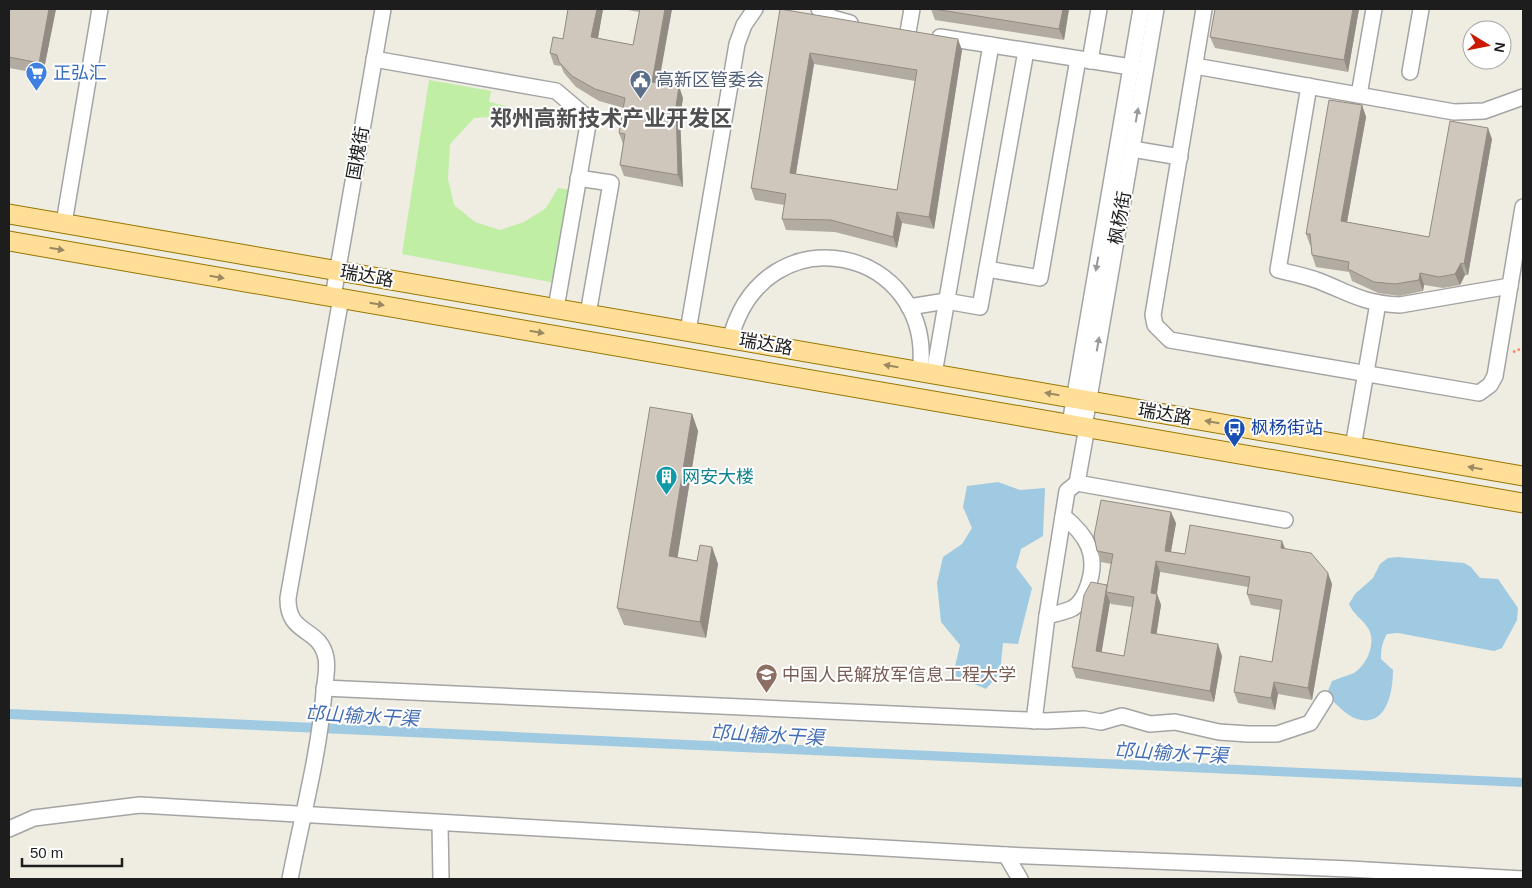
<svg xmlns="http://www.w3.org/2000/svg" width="1532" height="888" font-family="Arial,'Noto Sans SC',sans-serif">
<rect width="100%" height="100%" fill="#efede2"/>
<path fill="#bfeea4" d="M429 80 491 91 489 102 511 107 507 116 474 118 450 144 448 179 454 205 475 222 500 230 524 222 546 208 558 188 571 190 555 283 402 254Z"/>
<g fill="#9fcae1">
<path d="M998 482 1020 490 1045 488 1043 536 1021 549 1016 567 1032 588 1018 644 1003 643 1000 673 986 689 953 675 960 645 941 622 937 583 943 557 962 544 972 528 963 507 967 486Z"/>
<path d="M1398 557 1464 563 1471 567 1480 578 1498 579 1518 608 1517 620 1502 648 1494 651 1398 633 1387 634C1382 643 1381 649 1381 659L1393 670C1393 691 1387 728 1357 719 1347 716 1336 704 1329 697L1328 691 1332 681C1339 678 1347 676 1354 673 1367 665 1377 642 1368 628 1362 619 1353 614 1349 604L1355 594 1373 578 1380 564 1388 558Z"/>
<path d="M9 709 1523 778V787L9 719Z"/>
</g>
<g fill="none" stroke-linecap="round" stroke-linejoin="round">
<defs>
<g id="minor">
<path d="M819 9 832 18 850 23"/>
<path d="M1204 9 1153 315 1155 325 1170 340 1479 393 1490 385 1495 376 1523 207"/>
<path d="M908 32 912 9"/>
<path d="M940 37 1131 67"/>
<path d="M374 59 556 91 589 119 556 308"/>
<path d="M1090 61 1099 9"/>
<path d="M1195 66 1454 112 1484 111 1523 97"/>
<path d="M1410 72 1421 9"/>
<path d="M1309 86 1278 270C1291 273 1306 276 1319 281 1352 294 1362 303 1400 305L1510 286"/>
<path d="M1359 95 1374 9"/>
<path d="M1132 149 1180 157"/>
<path d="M578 178 611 183 588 314"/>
<path d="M64 223 100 9"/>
<path d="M987 269 1040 278 1078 59"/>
<path d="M333 297 383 9"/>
<path d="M909 307 946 301 980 307 1026 51"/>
<path d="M688 331 737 44 744 25 755 9"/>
<path d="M730 340C764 208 937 247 920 373"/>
<path d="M934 374 991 45"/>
<path d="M1070 424 1141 9"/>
<path d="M1084 427 1156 9"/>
<path d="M1087 427 1077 483 1285 520"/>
<path d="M1353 447 1378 303"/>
<path d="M1047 616C1055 614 1065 612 1073 608 1081 603 1085 595 1088 586 1099 555 1087 535 1063 516"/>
<path d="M324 688 1046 721 1084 719 1101 722 1122 716 1150 724 1175 722 1219 732 1248 734H1277L1310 723 1325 699"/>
<path d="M1034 721 1047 616 1067 491 1077 483"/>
<path d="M440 824 441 879"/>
<path d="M9 829 34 818 140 805 1006 855 1350 869 1523 879"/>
<path d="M1006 855 1020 879"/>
<path d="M290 879C302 817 319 755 324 692 325 682 328 668 326 658 320 626 287 636 288 598L341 298"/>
</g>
<g id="major">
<path d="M9 214 1523 476"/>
<path d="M9 241 1523 503"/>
</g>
</defs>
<use href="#minor" stroke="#a4a4a4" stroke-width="18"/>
<use href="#major" stroke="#977700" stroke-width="21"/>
<path stroke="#ff8764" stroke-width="2.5" stroke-dasharray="2.5 2.5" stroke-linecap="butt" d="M1513 352 1523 348"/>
<use href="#minor" stroke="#fff" stroke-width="15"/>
<use href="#major" stroke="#ffdf98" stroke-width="19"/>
</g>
<g fill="#b2aba1" fill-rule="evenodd">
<path d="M9 9H56L43 74 9 68Z"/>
<path d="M568 9H603L598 38 633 45 639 12 622 9H672L658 83 683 98 680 117 683 187 624 176 620 165 623 144 619 133 624 108 599 101 576 87 564 73 561 66 554 65 550 53 563 39Z"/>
<path d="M780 9 962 50 934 229 902 223 897 248 835 232 786 230 782 219 784 205 755 200 751 188ZM814 64 915 81 897 190 796 174Z"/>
<path d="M931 9H1069L1064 40 935 20Z"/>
<path d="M1215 9H1359L1348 72 1215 48 1210 37Z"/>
<path d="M1362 105 1366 117 1347 222 1429 237 1492 139 1468 275H1465L1460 285 1443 288 1424 285 1423 291 1400 296 1378 293 1352 281 1349 272 1316 267 1312 255 1311 245H1310L1306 234Z"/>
<path d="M692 414 698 431 677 558 697 561 712 547 718 564 706 638 624 625 617 608Z"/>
<path d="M1176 523 1171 552 1185 554 1282 541 1285 548 1332 584 1312 700 1278 694 1275 710 1238 703 1234 692 1272 662 1280 610 1251 605 1247 594 1248 587 1160 572 1157 594 1161 605 1156 634 1222 656 1214 702 1076 678 1072 667 1107 586 1111 564 1101 562 1097 551ZM1110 602 1111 604 1132 607 1124 656 1101 652Z"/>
</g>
<g fill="#918b83">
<path d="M49 9H56L43 74 39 63Z"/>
<path d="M597 9H603L596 49 591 37Z"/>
<path d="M665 9H672L657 93 652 82Z"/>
<path d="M1063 9H1069L1064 40 1059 29Z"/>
<path d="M1353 9H1359L1348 72 1344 60Z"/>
<path d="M958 39 962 50 934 229 929 217Z"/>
<path d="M810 53 814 64 794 184 790 173Z"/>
<path d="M679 86 683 98 680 117 683 187 678 175 676 106Z"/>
<path d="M1362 105 1366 117 1345 233 1341 221Z"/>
<path d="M1488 128 1492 139 1468 275 1464 264Z"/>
<path d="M897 212 902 223 897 248 893 237Z"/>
<path d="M1461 263 1465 275 1460 285 1455 274Z"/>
<path d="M1420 273 1424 285 1423 291 1419 280Z"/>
<path d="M692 414 698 431 675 573 669 556Z"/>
<path d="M1171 512 1176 523 1169 562 1165 551Z"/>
<path d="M1282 541 1286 553 1281 548Z"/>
<path d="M712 547 718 564 706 638 700 622Z"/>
<path d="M1156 561 1160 572 1155 604 1151 593Z"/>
<path d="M1328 573 1332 584 1312 700 1308 688Z"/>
<path d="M1107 585 1106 592 1110 602 1100 662 1096 651Z"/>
<path d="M1157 594 1161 605 1155 644 1151 633Z"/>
<path d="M1218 644 1222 656 1214 702 1210 691Z"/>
<path d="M1274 682 1278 694 1275 710 1271 698Z"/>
</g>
<g fill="#cfc7bb" stroke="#918b83" fill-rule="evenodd">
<path d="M9 9H49L39 63 9 57Z"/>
<path d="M568 9H597L591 37 633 45 640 9H665L652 82 679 86 676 106 678 175 620 165 625 134 619 133 625 98 595 89 572 76 559 62 557 55 550 53 553 37 563 39Z"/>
<path d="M780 9 958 39 929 217 897 212 893 237 831 220 782 219 786 194 751 188ZM810 53 917 70 897 190 790 173Z"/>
<path d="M934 9H1063L1059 29Z"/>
<path d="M1215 9H1353L1344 60 1210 37Z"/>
<path d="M1329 100 1362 105 1341 221 1429 237 1450 121 1488 128 1464 264 1461 263 1455 274 1439 277 1420 273 1419 280 1395 284 1374 282 1348 269 1349 262 1312 255 1310 234H1306Z"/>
<path d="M650 407 692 414 669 556 697 561 700 545 712 547 700 622 617 608Z"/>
<path d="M1101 500 1171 512 1165 551 1185 554 1190 525 1282 541 1281 548 1311 553 1328 573 1308 688 1274 682 1271 698 1234 692 1240 656 1272 662 1282 600 1247 594 1250 577 1156 561 1151 593 1157 594 1151 633 1218 644 1210 691 1072 667 1084 595 1091 582 1107 585 1096 651 1124 656 1134 597 1106 592 1113 554 1097 551 1094 536Z"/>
</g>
<defs><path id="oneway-solid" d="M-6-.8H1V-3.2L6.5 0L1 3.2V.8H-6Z" transform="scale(1.25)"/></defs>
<g fill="#999">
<use href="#oneway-solid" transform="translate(1137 115) rotate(-80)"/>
<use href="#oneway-solid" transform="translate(1097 264) rotate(100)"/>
<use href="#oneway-solid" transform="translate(1098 344) rotate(-80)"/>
</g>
<g fill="#998861">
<use href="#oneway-solid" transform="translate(57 249) rotate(10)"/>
<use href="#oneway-solid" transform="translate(217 277) rotate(10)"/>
<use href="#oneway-solid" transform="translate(377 304) rotate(10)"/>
<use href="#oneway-solid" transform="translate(537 332) rotate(10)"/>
<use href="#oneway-solid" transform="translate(891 366) rotate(-170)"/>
<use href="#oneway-solid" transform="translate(1052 394) rotate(-170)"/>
<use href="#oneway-solid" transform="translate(1212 422) rotate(-170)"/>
<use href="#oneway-solid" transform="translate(1475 468) rotate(-170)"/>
</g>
<defs>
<symbol id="supermarket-pin" viewBox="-11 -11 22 30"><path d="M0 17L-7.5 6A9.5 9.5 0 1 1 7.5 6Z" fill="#3f7fe0" stroke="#fff"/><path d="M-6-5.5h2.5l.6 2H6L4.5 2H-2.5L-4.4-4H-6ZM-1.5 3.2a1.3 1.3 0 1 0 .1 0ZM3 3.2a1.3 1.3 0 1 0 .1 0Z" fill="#fff"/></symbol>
<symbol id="civic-pin" viewBox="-11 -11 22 30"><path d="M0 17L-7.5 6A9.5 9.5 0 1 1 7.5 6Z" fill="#5c6f8a" stroke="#fff"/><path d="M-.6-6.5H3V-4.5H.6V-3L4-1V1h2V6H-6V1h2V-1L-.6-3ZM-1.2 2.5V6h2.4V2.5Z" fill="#fff"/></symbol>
<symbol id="bus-pin" viewBox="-11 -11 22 30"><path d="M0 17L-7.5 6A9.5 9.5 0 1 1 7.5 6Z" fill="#1a4fb4" stroke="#fff"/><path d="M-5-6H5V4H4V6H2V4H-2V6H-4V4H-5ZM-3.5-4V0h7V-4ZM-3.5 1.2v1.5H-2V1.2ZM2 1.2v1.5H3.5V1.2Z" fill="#fff"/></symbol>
<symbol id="building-pin" viewBox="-11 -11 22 30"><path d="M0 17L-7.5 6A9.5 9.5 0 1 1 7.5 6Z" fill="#0f9aa8" stroke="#fff"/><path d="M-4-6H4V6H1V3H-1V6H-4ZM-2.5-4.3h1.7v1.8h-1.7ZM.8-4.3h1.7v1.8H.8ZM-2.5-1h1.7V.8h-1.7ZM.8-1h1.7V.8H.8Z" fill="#fff"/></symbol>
<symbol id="university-pin" viewBox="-11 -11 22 30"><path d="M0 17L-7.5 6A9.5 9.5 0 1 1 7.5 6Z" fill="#8d6e63" stroke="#fff"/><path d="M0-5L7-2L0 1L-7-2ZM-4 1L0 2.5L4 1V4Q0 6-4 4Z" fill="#fff"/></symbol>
</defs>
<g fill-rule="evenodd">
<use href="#supermarket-pin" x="24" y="60" width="25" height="34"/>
<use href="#civic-pin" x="628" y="68" width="25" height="34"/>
<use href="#bus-pin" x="1222" y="416" width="25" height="34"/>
<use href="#building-pin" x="654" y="464" width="25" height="34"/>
<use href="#university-pin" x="754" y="662" width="25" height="34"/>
</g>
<g text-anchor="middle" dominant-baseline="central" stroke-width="4" stroke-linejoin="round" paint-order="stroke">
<g font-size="18" fill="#366cbe" stroke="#fff" text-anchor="start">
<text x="53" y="73">正弘汇</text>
</g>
<g font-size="18" fill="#4e5e75" stroke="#fff" text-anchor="start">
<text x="656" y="80">高新区管委会</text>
</g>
<g font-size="18" fill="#1d1d1d" stroke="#fff">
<text transform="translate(358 153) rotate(-80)">国槐街</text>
<text transform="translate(1120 218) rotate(-80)">枫杨街</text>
<text transform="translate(367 276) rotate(10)">瑞达路</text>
<text transform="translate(766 344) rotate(10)">瑞达路</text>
<text transform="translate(1165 414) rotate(10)">瑞达路</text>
</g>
<g font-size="18" fill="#164399" stroke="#fff" text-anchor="start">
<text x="1251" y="428">枫杨街站</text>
</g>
<g font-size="18" fill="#0d838f" stroke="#fff" text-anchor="start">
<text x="682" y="477">网安大楼</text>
</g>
<g font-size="18" fill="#785e54" stroke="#fff" text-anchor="start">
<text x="782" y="675">中国人民解放军信息工程大学</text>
</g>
<g font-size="19" font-style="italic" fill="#426db4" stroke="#fff">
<text transform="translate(362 716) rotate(3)">邙山输水干渠</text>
<text transform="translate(767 735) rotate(3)">邙山输水干渠</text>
<text transform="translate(1171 753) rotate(3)">邙山输水干渠</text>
</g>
<g font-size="22" font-weight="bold" fill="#505050" stroke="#fff">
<text x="611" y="118">郑州高新技术产业开发区</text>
</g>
</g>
<rect width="1532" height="888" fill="none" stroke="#1d1d1d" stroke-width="20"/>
<g transform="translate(1487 45) rotate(100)"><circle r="24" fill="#ffffff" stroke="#a5a5a5"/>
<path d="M0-4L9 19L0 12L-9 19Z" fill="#cb1900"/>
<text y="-8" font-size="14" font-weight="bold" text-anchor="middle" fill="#1d1d1d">N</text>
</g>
<path d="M22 858v8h100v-8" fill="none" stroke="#1d1d1d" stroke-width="2.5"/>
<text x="30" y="858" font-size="15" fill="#1d1d1d" stroke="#ffffff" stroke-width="4" paint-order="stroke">50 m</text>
</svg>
